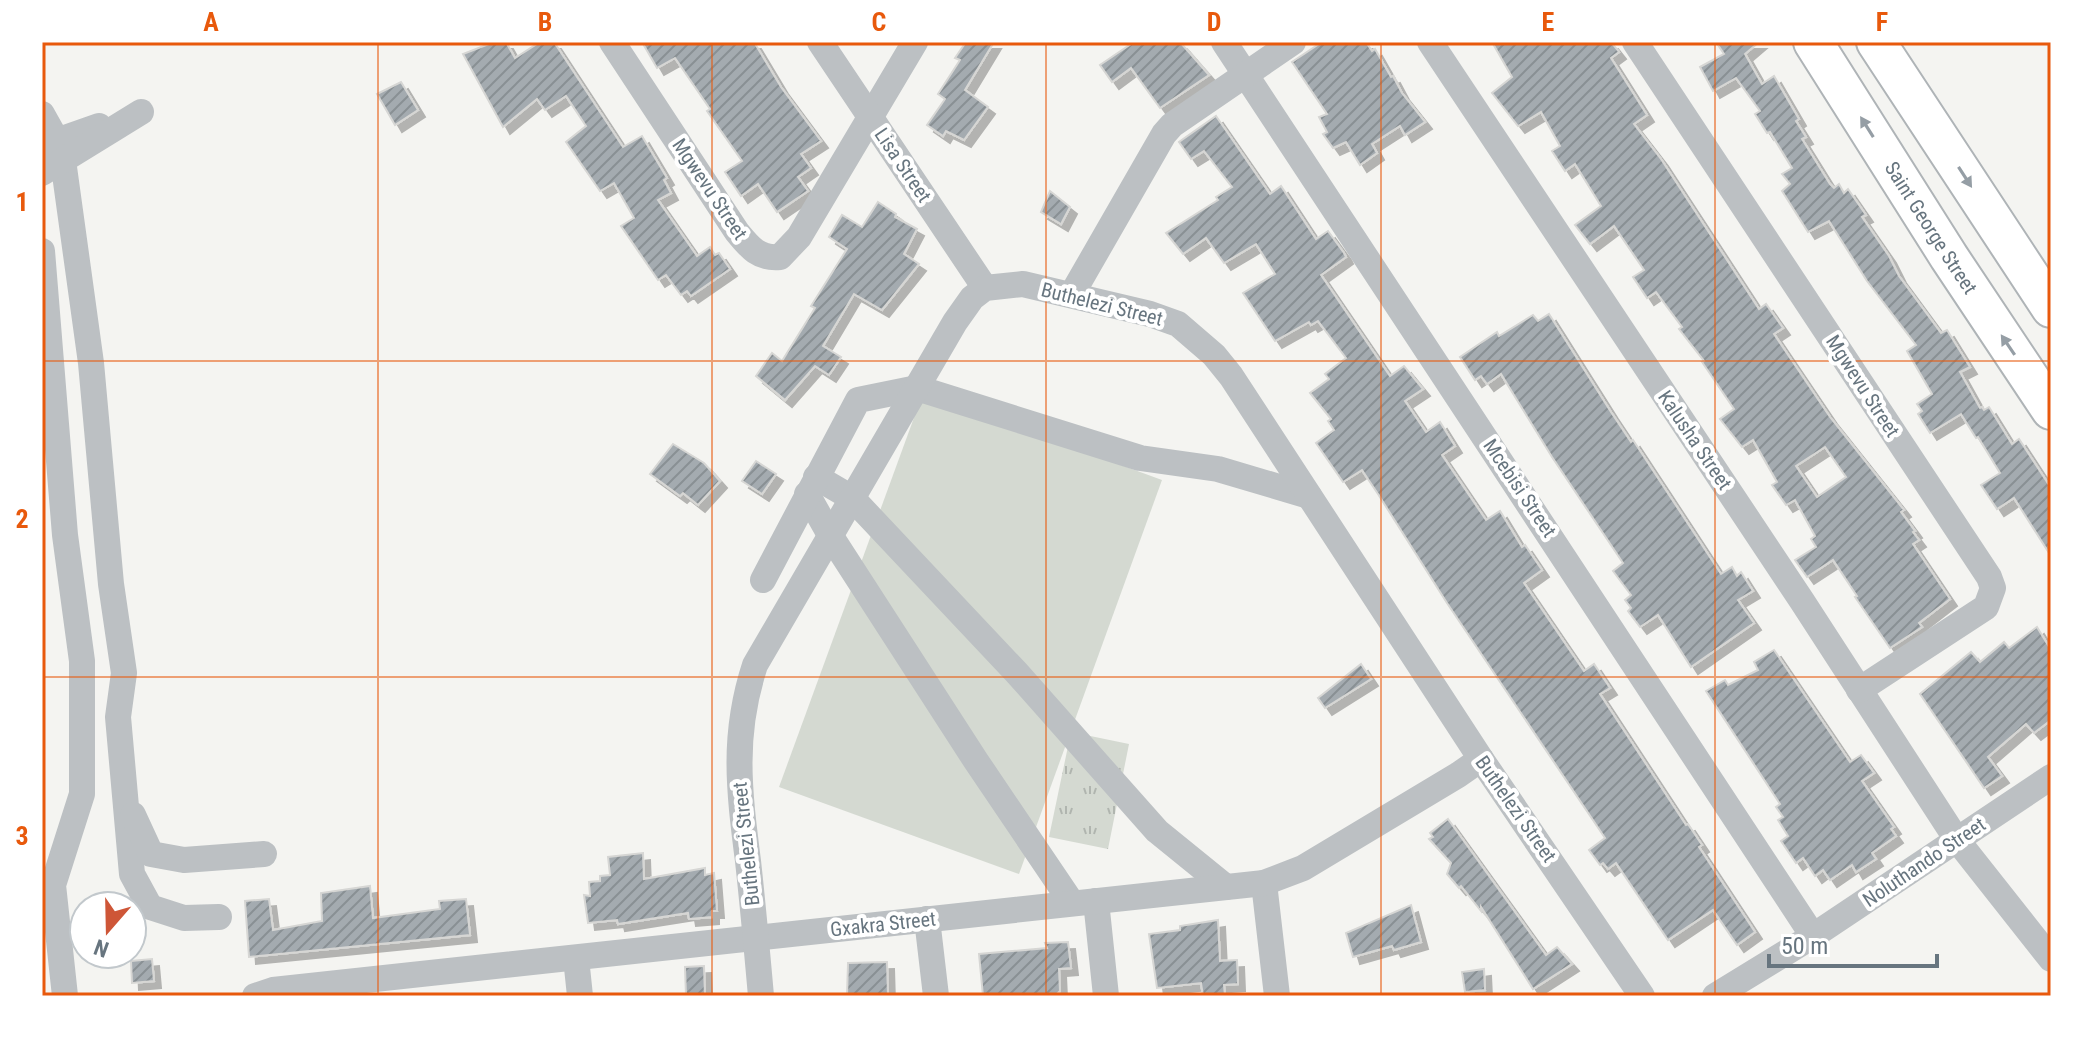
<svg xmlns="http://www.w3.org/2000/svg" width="2093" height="1038" font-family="'Roboto Condensed',sans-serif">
<defs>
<pattern id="park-tufts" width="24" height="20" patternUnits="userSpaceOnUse" patternTransform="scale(2)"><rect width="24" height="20" fill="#d4d9d1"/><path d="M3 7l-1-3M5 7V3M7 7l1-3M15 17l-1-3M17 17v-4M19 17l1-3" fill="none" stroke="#b0b5af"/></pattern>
<pattern id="building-hatch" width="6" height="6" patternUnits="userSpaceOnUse" patternTransform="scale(2)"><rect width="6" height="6" fill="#a4abb0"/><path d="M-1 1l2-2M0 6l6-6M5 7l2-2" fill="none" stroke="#899094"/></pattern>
<filter id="shadow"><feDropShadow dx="7" dy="7" stdDeviation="0" flood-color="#0004"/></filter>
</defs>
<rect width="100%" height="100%" fill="#f4f4f1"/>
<path fill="#d4d9d1" d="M923 393 1162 480 1019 874 779 787Z"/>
<path fill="url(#park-tufts)" d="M1071 732 1129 744 1108 849 1049 837Z"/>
<g fill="url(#building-hatch)" stroke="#d6d6d4" stroke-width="2" fill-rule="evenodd" filter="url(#shadow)">
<path d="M494 42H506L515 58 540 42H554L623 147 642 136 667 178 664 180 671 193 658 200 697 256 710 247 715 255 719 253 730 269 691 296 687 291 681 295 666 275 658 280 621 226 634 218 614 183 600 191 566 142 586 126 566 96 545 110 537 99 503 127 463 54Z"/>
<path d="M642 42H754L781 87 821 141 801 154 811 168 798 177 808 191 777 212 758 184 741 196 725 172 742 161 707 111 710 109 675 58 657 68Z"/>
<path d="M966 42H994L965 90 988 107 964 140 946 131 943 136 927 125 945 99 938 94 960 60 955 58Z"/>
<path d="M1134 42H1180L1209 75 1160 108 1131 68 1112 82 1100 65Z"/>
<path d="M1322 42H1366L1372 51 1375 49 1391 77 1393 76 1402 93 1425 122 1405 135 1400 126 1372 144 1377 153 1360 165 1346 142 1333 148 1323 134 1327 132 1319 117 1327 114 1292 62Z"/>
<path d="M1492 42H1611L1619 52 1611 58 1647 115 1634 124 1661 159 1759 309 1766 304 1783 328 1774 334 1830 417 1904 510 1901 512 1915 531 1913 532 1919 540 1913 544 1950 599 1919 623 1922 627 1890 648 1855 597 1857 596 1833 560 1807 577 1795 560 1816 547 1811 539 1815 536 1795 500 1786 505 1772 485 1777 482 1753 440 1742 447 1720 419 1734 409 1702 362 1704 361 1679 329 1682 327 1656 292 1647 298 1633 277 1644 270 1614 226 1590 244 1575 225 1601 206 1575 164 1565 171 1552 151 1560 146 1541 112 1518 126 1492 93 1512 77ZM1825 447 1846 477 1817 497 1796 466Z"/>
<path d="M1716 42H1759L1745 54 1762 84 1774 76 1799 119 1796 121 1806 137 1802 139 1830 184 1834 188 1839 184 1844 193 1848 189 1866 215 1862 217 1889 256 1899 276 1941 333 1947 330 1970 367 1960 372 1980 408 1982 407 1984 410 1989 407 2012 444 2019 439 2051 488V556L2014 498 1997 509 1981 485 2000 473 1978 437 1976 438 1961 414 1930 433 1918 414 1922 411 1917 404 1932 394 1907 351 1916 345 1867 281 1829 221 1808 232 1782 191 1790 184 1782 174 1792 168 1770 132 1767 133 1755 114 1760 111 1736 78 1713 91 1700 67 1724 54Z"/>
<path d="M401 82 418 110 395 125 377 94Z"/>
<path d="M1216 116 1270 194 1281 186 1316 239 1328 231 1344 253 1346 257 1321 275 1390 376 1404 366 1423 389 1405 401 1426 432 1440 422 1455 446 1442 455 1486 520 1500 511 1522 547 1525 545 1542 570 1524 583 1584 671 1594 664 1610 688 1600 694 1686 825 1688 824 1702 845 1699 847 1755 932 1737 945 1713 910 1668 940 1616 863 1608 869 1603 863 1600 865 1589 850 1605 838 1447 603 1378 494 1362 470 1343 482 1316 443 1334 430 1328 421 1331 419 1310 393 1329 379 1325 374 1346 358 1318 321 1311 325 1309 322 1275 341 1243 293 1275 274 1256 244 1224 263 1206 238 1183 254 1166 233 1218 200 1216 197 1232 187 1204 151 1191 159 1179 142Z"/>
<path d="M1050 191 1070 207 1061 224 1041 212Z"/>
<path d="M878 202 896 214 895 217 917 229 904 254 919 264 882 310 854 294 823 346 841 357 829 375 815 366 785 400 756 376 772 353 782 361 815 308 811 306 847 249 829 237 842 215 862 227Z"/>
<path d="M1549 314 1611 412 1631 442 1633 440 1721 574 1732 567 1737 576 1741 572 1753 591 1738 600 1754 623 1691 667 1658 615 1640 627 1628 611 1631 608 1625 600 1631 595 1613 571 1623 563 1552 457 1501 374 1487 384 1481 376 1475 380 1460 357 1497 332 1499 336 1533 315 1538 321Z"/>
<path d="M673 444 704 463 720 481 698 505 683 493 680 496 650 474Z"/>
<path d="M756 461 776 474 762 494 742 481Z"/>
<path d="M2037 627 2051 650V720L2034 733 2026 724 1988 757 2002 776 1984 788 1920 694 1971 652 1980 662 2004 642 2009 648Z"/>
<path d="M1774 650 1850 762 1861 755 1874 773 1862 781 1894 827 1891 829 1896 836 1872 853 1876 859 1856 872 1852 865 1830 880 1823 870 1815 876 1803 858 1796 863 1781 841 1788 836 1778 820 1783 817 1776 807 1780 804 1706 691 1725 680 1728 685 1758 670 1754 662Z"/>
<path d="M1361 664 1371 679 1325 708 1318 698Z"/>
<path d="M1448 819 1546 955 1557 947 1572 964 1533 989 1481 907V911L1461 886 1459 888 1447 874 1451 863 1429 839 1433 837 1430 833Z"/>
<path d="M643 853 644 879 705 868V875L714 873 717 911H712V917L689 919 688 913 618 924 617 920 588 923 584 895 590 896 589 882 600 881V876L610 875 608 857Z"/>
<path d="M370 886 373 918 440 909 439 901 466 899 470 935 249 957 245 901 269 899 273 930 322 921 321 893Z"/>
<path d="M1411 905 1421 942 1394 950 1392 946 1353 957 1346 933Z"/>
<path d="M1218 920 1220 961 1237 960 1238 984 1224 985 1225 996H1203L1201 983 1157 988 1149 934 1180 930V926Z"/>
<path d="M1068 942 1071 968 1059 969 1060 991 1055 996H983L979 954 1047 948 1045 943Z"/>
<path d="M152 959 154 981 132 983 131 961Z"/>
<path d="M887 962 888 996H847L848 963Z"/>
<path d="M704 966 705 996H686L685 967Z"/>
<path d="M1484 969 1485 990 1465 992 1462 972Z"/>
</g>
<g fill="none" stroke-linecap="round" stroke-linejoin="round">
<defs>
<g id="secondary">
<path id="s1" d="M1813 42 1949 257 2051 410"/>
<path d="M1876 42 2051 308"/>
</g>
</defs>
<use href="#secondary" stroke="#afb4b7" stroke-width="42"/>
<g stroke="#bcc0c3" stroke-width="26">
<path d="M612 42 737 232C750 248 759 259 780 257L799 237 915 42"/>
<path d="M820 42 985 288"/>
<path d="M1224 42 1813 936"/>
<path d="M1430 42 1802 601 1957 840 2051 959"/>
<path d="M1635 42 1989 577 1993 588 1986 607 1859 690"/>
<path d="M42 114 56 139"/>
<path d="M42 146 99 126"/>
<path d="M63 160 91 363 111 584 124 673 118 717 132 874 150 907 184 918 219 917"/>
<path d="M42 173 141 112"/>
<path d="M42 251 65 535 82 661V794L53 885 65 996"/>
<path d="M1072 294 1164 134 1172 125 1293 42"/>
<path d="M816 477 852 498 1016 672 1157 831 1226 887"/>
<path d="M807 494 830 535 976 761 1072 903"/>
<path d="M763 580 858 400 917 388 1140 458 1218 469 1309 496"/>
<path d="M133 815 151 854 184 860 264 854"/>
<path d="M1264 883 1277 996"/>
<path d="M1096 901 1106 996"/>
<path d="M927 919 936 996"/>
<path d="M576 958 580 996"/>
<path d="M255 996 273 990 1264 883 1303 868 1458 775 1481 759"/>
<path d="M761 996C757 951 753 906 748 861 739 790 732 735 755 665L955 322 972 298 985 288 1023 284 1150 314 1178 324 1214 355 1231 376 1481 759 1642 996"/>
<path d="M1715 996 1813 936 2051 777"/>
</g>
<use href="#secondary" stroke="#fff" stroke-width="38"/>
</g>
<defs><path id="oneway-solid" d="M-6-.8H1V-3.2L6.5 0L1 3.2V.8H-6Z" transform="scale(2)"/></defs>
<g fill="#959ea5">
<use href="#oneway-solid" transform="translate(1867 127) rotate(-122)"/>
<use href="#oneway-solid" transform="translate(1965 177) rotate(57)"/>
<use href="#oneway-solid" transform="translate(2008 345) rotate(-124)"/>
</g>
<path fill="none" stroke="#e8590c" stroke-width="2" stroke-opacity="0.55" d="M378 42V996M712 42V996M1046 42V996M1381 42V996M1715 42V996M42 361H2051M42 677H2051"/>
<g text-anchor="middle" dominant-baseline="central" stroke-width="8" stroke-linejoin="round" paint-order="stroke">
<g font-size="20" fill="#67757f" stroke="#fff">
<text transform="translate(903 165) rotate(56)">Lisa Street</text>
<text transform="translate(710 189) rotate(56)">Mgwevu Street</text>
<text stroke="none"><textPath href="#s1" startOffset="220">Saint George Street</textPath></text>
<text transform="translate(1102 304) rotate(14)">Buthelezi Street</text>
<text transform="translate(1863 386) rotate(57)">Mgwevu Street</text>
<text transform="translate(1695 440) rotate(56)">Kalusha Street</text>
<text transform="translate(1520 488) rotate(56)">Mcebisi Street</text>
<text transform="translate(1516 809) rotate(55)">Buthelezi Street</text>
<text transform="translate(746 844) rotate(-96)">Buthelezi Street</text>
<text transform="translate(1924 862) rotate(-34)">Noluthando Street</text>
<text transform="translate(883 924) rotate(-6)">Gxakra Street</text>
</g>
</g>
<rect width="2093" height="1038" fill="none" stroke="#ffffff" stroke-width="88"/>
<g transform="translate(108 930) rotate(200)"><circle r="38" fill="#ffffff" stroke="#c2c8cc" stroke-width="2"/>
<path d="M0-6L14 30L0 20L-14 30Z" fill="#ce5637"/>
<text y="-12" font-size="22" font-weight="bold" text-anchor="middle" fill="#67757f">N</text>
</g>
<path d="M1769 954v12h168v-12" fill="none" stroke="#67757f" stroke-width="4"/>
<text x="1781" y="954" font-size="24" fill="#67757f" stroke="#ffffff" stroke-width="6" paint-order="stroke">50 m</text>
<rect x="44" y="44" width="2005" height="950" fill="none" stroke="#e8590c" stroke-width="3"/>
<g font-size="26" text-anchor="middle" font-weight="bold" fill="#e8590c">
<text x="211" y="31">A</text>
<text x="545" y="31">B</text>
<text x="879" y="31">C</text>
<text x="1214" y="31">D</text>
<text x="1548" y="31">E</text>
<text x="1882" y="31">F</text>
<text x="22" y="211">1</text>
<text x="22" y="528">2</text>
<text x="22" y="845">3</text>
</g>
</svg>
